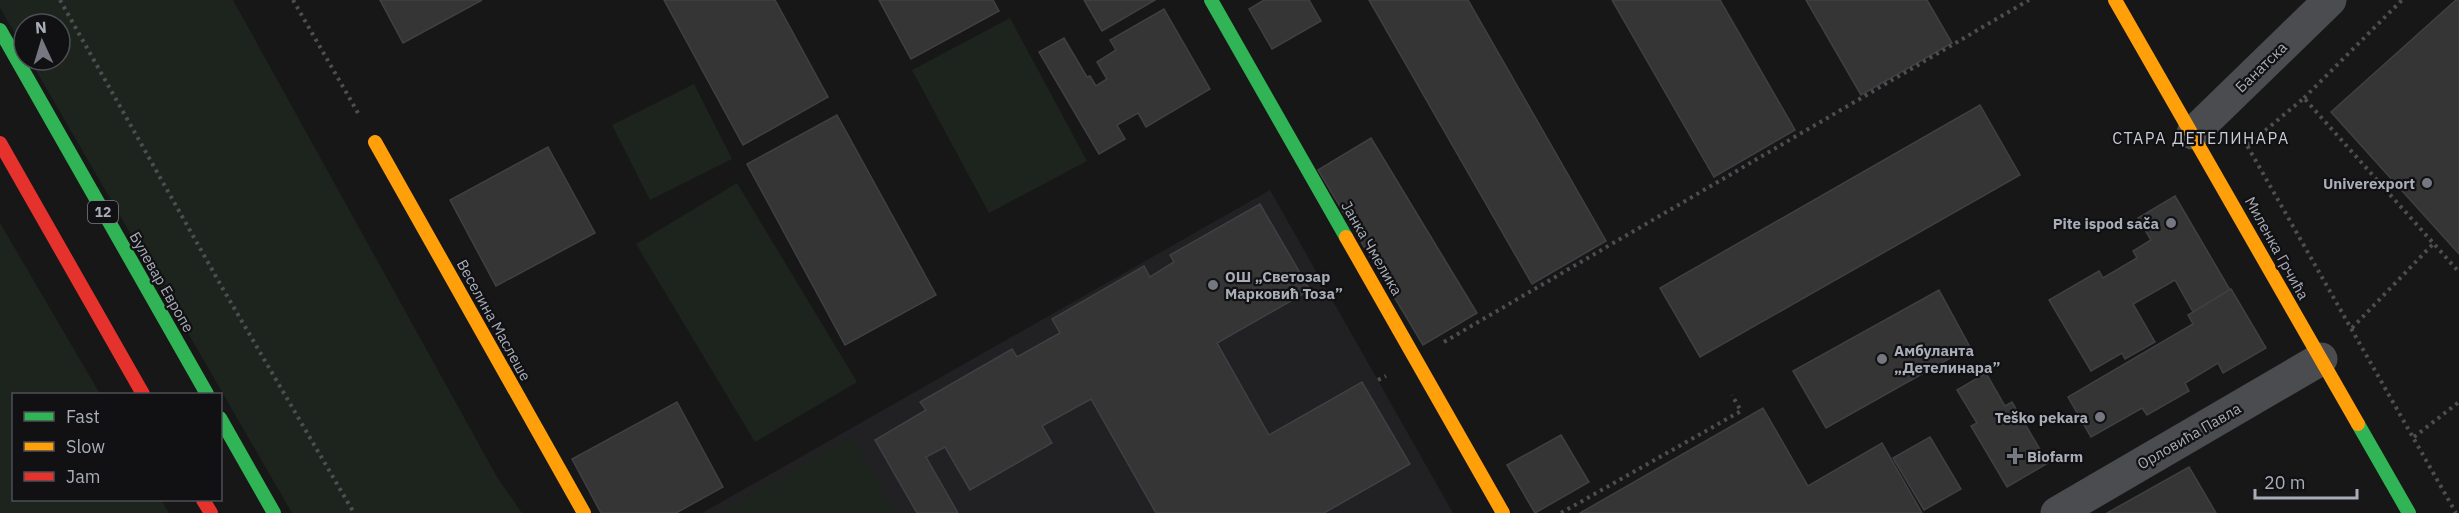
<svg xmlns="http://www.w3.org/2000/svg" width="2459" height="513" font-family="'IBM Plex Sans',sans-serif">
<rect width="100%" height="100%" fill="#171717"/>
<path fill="#212123" d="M1270 190 1453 513H702Z"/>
<g fill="#1d241e">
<path d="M0 0H233L497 477 522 513H292L30 60H60V24H24V49L0 8Z"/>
<path d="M1010 18 1087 161 989 213 912 70Z"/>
<path d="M694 84 732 159 650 200 612 125Z"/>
<path d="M737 183 857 382 755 442 636 244Z"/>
<path d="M0 223 100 394H14V500H161L169 513H0Z"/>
<path d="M852 436 895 513H718Z"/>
</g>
<g fill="#353536" stroke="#3f4043" stroke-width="1.5">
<path d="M380 0H482L403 43Z"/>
<path d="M664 0H775L828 97 743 145Z"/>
<path d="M879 0H993L999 11 911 59Z"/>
<path d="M1084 0H1155L1102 31Z"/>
<path d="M1264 0H1309L1321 21 1272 49 1249 9Z"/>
<path d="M1369 0H1468L1606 241 1532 284Z"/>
<path d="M1612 0H1720L1795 130 1714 177Z"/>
<path d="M1806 0H1927L1952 43 1861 95Z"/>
<path d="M2456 0H2459V254L2331 112Z"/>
<path d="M1164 9 1210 89 1146 127 1138 113 1117 125 1125 139 1099 154 1039 52 1064 38 1087 77 1090 76 1096 86 1107 79 1097 62 1116 50 1110 40Z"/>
<path d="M1980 105 2020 175 1700 357 1660 288Z"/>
<path d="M837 115 936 295 845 345 747 164Z"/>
<path d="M1371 138 1477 313 1423 345 1318 170Z"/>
<path d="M548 147 595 233 496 286 450 200Z"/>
<path d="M2175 196 2230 290 2193 312 2175 280 2133 304 2155 342 2125 359 2122 353 2091 371 2049 300 2099 271 2103 278 2137 258 2133 251 2151 240 2138 218Z"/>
<path d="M1260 204 1310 290 1217 343 1269 435 1362 382 1410 464 1324 513H1156L1091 399 1042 426 1052 443 970 490 945 447 926 457 958 513H917L875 440 926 410 920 402 1012 349 1017 357 1060 333 1052 319 1144 266 1150 277 1174 262 1170 255Z"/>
<path d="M2231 289 2266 348 2223 373 2218 363 2185 383 2189 391 2147 415 2142 408 2091 437 2068 397 2193 324 2188 315Z"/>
<path d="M1939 290 1970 347 1826 428 1793 371Z"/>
<path d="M1986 373 2005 406 2012 402 2048 463 2007 487 1971 426 1977 423 1957 390Z"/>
<path d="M677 402 723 487 676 513H601L572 459Z"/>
<path d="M1763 408 1808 486 1882 443 1922 513H1580Z"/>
<path d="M1561 435 1589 482 1535 513 1507 465Z"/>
<path d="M1930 437 1961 489 1924 510 1893 458Z"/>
<path d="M2189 467 2216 513H2107Z"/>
</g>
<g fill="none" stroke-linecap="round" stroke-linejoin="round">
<g stroke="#4d4e52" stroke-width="4" stroke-dasharray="3 4.5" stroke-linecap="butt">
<path d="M60 0 223 289 354 513"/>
<path d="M293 0 358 113"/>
<path d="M2304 98 2402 0"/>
<path d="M2240 133 2456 513"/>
<path d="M2248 145 2304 98 2459 272"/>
<path d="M2352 328 2433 244"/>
<path d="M1444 342 2029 0"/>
<path d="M1378 380 1386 376"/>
<path d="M2414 437 2459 402"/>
<path d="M1561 513 1741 411 1732 395"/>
</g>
<g stroke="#4b4c50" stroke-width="33">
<path d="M2193 133 2330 0"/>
<path d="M2057 513 2321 359"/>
</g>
<g stroke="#30b455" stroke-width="14">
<path d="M1211 0 1346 237"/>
<path d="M0 30 207 394"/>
<path d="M220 418 274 513"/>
<path d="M2358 424 2409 513"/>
</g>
<g stroke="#ff9f0a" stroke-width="14">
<path d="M2115 0 2358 424"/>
<path d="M375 142 584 513"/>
<path d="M1346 237 1503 513"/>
</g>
<g stroke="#e5322d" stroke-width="14">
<path d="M0 143 143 394"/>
<path d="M203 500 211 513"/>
</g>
</g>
<g fill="#757880" stroke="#111113" stroke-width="2">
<circle cx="2427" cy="183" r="6"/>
<circle cx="2171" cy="223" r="6"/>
<circle cx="1213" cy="285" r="6"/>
<circle cx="1882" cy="359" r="6"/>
<circle cx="2100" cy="417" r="6"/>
<path d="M2012 447h6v6h6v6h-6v6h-6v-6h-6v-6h6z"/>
</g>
<g text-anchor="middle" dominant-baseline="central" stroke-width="4.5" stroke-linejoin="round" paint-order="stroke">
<rect fill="#111113" stroke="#7b7e86" stroke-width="1.5" x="88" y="201" width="30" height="22" rx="4.5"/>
<g font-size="14" font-weight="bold" fill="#a8adb8">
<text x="103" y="212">12</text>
</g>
<g font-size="15" fill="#a8adb8" stroke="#111113">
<text transform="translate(2261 67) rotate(-44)">Банатска</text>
<text transform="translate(1372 248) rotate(60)">Јанка Чмелика</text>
<text transform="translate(2277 248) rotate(61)">Миленка Грчића</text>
<text transform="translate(162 282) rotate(60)">Булевар Европе</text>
<text transform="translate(494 320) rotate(61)">Веселина Маслеше</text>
<text transform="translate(2189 436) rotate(-30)">Орловића Павла</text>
</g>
<g font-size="15" font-weight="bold" fill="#a8adb8" stroke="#111113" text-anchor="end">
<text x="2415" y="183">Univerexport</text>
<text x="2159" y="223">Pite ispod sača</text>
<text x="1225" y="276" text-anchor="start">ОШ „Светозар<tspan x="1225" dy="17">Марковић Тоза”</tspan></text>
<text x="1894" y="350" text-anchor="start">Амбуланта<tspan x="1894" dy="17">„Детелинара”</tspan></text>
<text x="2088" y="417">Teško pekara</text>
<text x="2027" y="456" text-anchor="start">Biofarm</text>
</g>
<g font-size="16" letter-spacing="1.5" fill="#c9ccd4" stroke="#111113">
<text x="2201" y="138">СТАРА ДЕТЕЛИНАРА</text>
</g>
</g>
<rect x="12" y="393" width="210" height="108" fill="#111113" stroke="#4d4f55" stroke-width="1.5"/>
<rect x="24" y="412" width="30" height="9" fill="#30b455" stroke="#4d4f55" stroke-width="1.5"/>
<text x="66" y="423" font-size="18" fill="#a8adb8">Fast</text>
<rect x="24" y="442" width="30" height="9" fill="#ff9f0a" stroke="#4d4f55" stroke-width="1.5"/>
<text x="66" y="453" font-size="18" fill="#a8adb8">Slow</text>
<rect x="24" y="472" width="30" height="9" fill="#e5322d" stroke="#4d4f55" stroke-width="1.5"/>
<text x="66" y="483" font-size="18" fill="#a8adb8">Jam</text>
<g transform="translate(42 42) rotate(356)"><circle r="28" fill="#111113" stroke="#4d4f55" stroke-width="1.5"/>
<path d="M0-4.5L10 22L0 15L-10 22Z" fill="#757880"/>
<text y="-9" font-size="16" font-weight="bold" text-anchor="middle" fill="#a8adb8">N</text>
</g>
<path d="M2255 489v9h102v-9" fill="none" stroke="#a8adb8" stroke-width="3"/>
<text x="2264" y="489" font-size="18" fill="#a8adb8" stroke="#111113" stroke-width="4.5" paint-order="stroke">20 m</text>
</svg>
